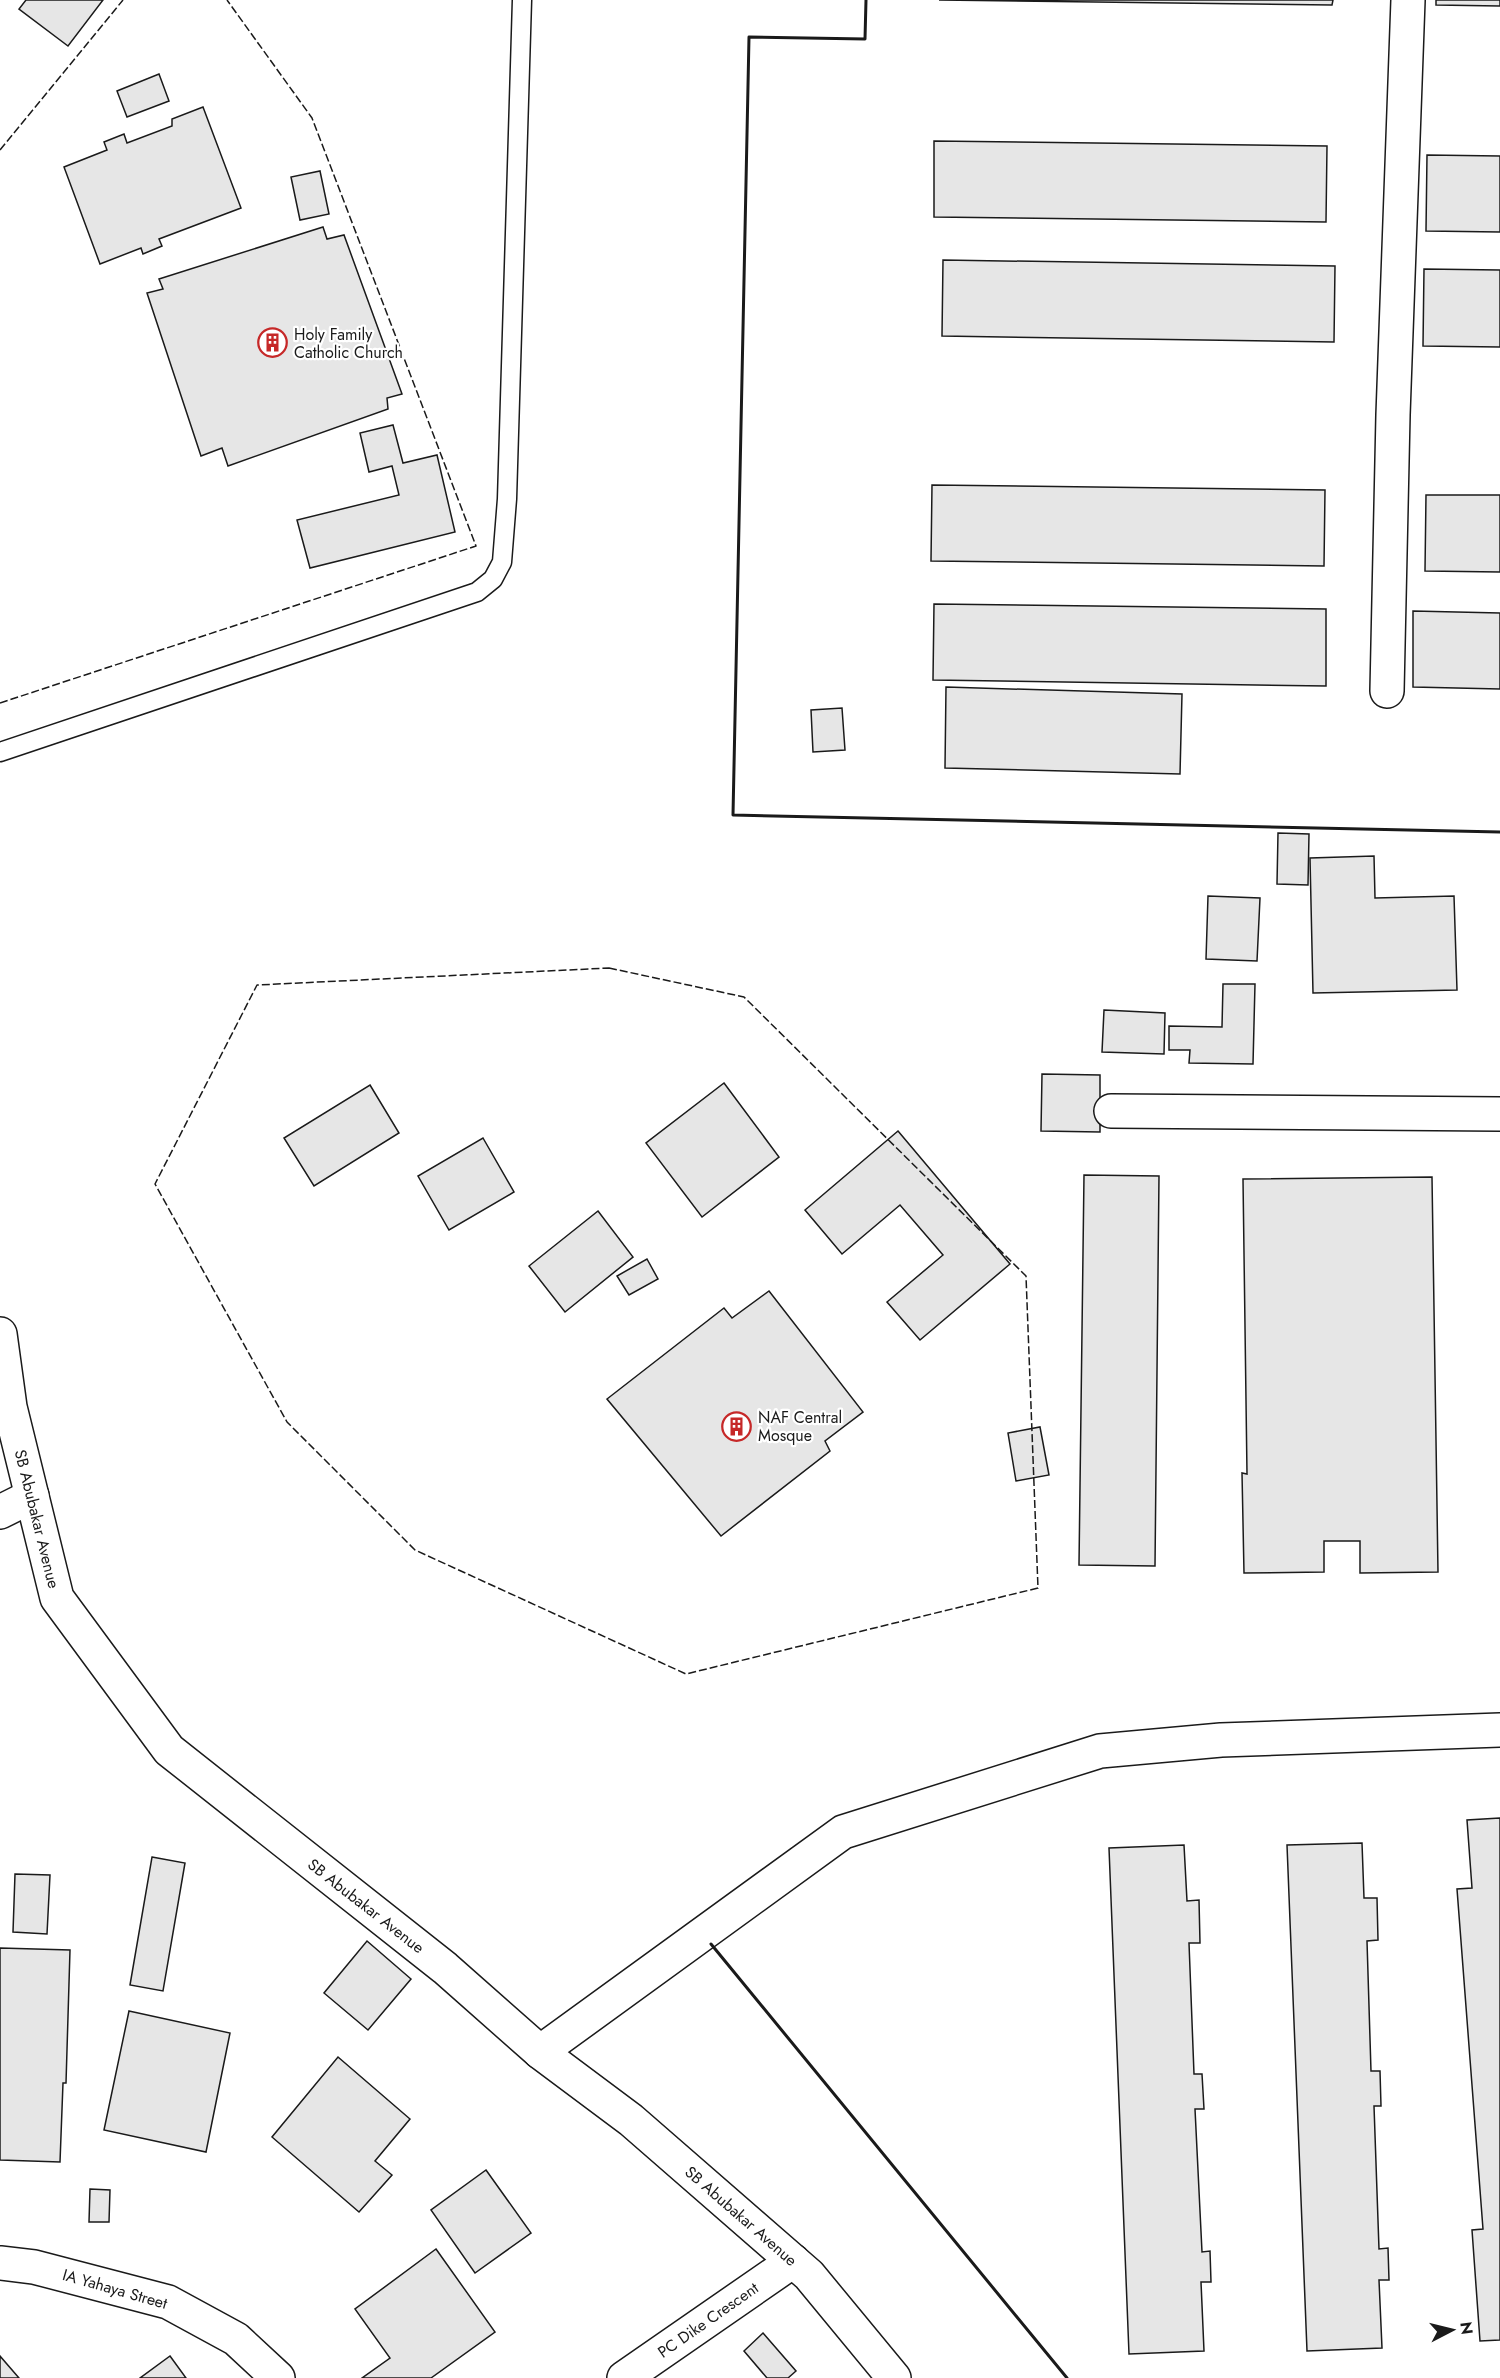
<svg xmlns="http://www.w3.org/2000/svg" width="1500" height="2378" font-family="Jost,sans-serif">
<rect width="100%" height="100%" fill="#fff"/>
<g fill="#e6e6e6" stroke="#1a1a1a" stroke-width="1.5">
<path d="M26 0H103L68 46 19 9Z"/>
<path d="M939 0H1333L1332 5Z"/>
<path d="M1436 0H1500V6L1436 5Z"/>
<path d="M159 74 169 101 127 117 117 91Z"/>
<path d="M203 107 241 208 159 239 162 246 143 254 141 248 100 264 64 167 107 150 104 142 124 134 127 143 172 126V119Z"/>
<path d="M934 141 1327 146 1326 222 934 217Z"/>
<path d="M1427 155 1500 156V232L1426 231Z"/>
<path d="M320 171 329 214 300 220 291 177Z"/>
<path d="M323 227 327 239 344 235 402 394 387 398 388 409 228 466 222 448 201 456 147 293 163 289 159 279Z"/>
<path d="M943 260 1335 266 1334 342 942 336Z"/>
<path d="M1424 269 1500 270V347L1423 346Z"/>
<path d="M393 425 403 463 437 455 455 532 310 568 297 520 399 495 392 466 369 472 360 433Z"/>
<path d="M932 485 1325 490 1324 566 931 561Z"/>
<path d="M1426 495H1500V572L1425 571Z"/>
<path d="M934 604 1326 609V686L933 680Z"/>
<path d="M1413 611 1500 613V689L1413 687Z"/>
<path d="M946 687 1182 694 1180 774 945 768Z"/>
<path d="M842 708 845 750 813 752 811 710Z"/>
<path d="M1278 833 1309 834 1308 885 1277 884Z"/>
<path d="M1374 856 1375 898 1454 896 1457 990 1313 993 1310 858Z"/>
<path d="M1208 896 1260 898 1257 961 1206 959Z"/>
<path d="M1223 984H1255L1253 1064 1189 1063 1190 1050H1169V1026L1222 1027Z"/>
<path d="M1104 1010 1165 1013 1164 1054 1102 1052Z"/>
<path d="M1042 1074 1100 1075V1132L1041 1131Z"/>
<path d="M724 1083 779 1157 702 1217 646 1143Z"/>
<path d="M370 1085 399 1133 314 1186 284 1138Z"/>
<path d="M898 1131 1010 1264 920 1340 887 1302 943 1255 900 1205 842 1254 805 1210Z"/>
<path d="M483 1138 514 1192 449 1230 418 1176Z"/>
<path d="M1084 1175 1159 1176 1155 1566 1079 1565Z"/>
<path d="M1432 1177 1438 1572 1360 1573V1541H1324V1572L1244 1573 1242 1473 1247 1474 1243 1179Z"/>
<path d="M598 1211 633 1257 565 1312 529 1266Z"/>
<path d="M647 1259 658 1279 629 1295 617 1276Z"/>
<path d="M769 1291 863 1412 825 1441 830 1451 721 1536 607 1399 724 1308 732 1318Z"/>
<path d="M1040 1427 1049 1475 1016 1481 1008 1433Z"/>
<path d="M1500 1818V2340L1480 2341 1472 2230 1483 2229 1457 1889 1472 1888 1467 1820Z"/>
<path d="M1362 1843 1364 1898H1377L1378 1940 1367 1941 1371 2071H1380L1381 2106H1374L1379 2249 1388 2248 1389 2280H1379L1382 2348 1307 2351 1287 1845Z"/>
<path d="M1184 1845 1187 1901 1199 1900 1200 1943H1189L1194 2074H1202L1204 2109H1195L1202 2252 1210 2251 1211 2282H1201L1204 2351 1129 2354 1109 1848Z"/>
<path d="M152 1857 185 1863 163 1991 130 1985Z"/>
<path d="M15 1874 50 1875 47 1934 13 1932Z"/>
<path d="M367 1941 411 1979 368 2030 324 1993Z"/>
<path d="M0 1948 70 1950 66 2083H63L60 2162 0 2160Z"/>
<path d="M129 2011 230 2033 206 2152 104 2130Z"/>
<path d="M338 2057 410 2119 375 2161 392 2175 359 2212 272 2137Z"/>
<path d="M486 2170 531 2233 475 2273 431 2210Z"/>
<path d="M90 2189 110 2190 109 2222H89Z"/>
<path d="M436 2249 495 2332 431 2378H362L390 2358 355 2309Z"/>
<path d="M763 2333 796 2371 788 2378H767L744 2351Z"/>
<path d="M0 2356 19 2378H0Z"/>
<path d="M170 2356 186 2378H140Z"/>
</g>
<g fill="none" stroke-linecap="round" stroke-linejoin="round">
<defs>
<path id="service" d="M0 752 477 592 493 579 502 562 507 499 522 0"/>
<g id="minor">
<path d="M1387 691 1393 415 1408 0"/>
<path d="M1111 1111 1500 1114"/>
<path d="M0 1334 10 1407 57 1598 169 1750 445 1968 540 2052 631 2120 809 2275 894 2378"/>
<path d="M0 1512 32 1496"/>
<path d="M540 2052 843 1832 1100 1751 1221 1740 1500 1730"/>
<path d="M0 2263 34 2267 168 2302 236 2339 278 2378"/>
<path d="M624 2378 793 2261"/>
</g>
</defs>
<use href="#service" stroke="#1a1a1a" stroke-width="21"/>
<use href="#minor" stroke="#1a1a1a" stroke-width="36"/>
<use href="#service" stroke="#fff" stroke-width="18"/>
<use href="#minor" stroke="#fff" stroke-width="33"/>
<g stroke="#1a1a1a" stroke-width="1.5" stroke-dasharray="8 3" stroke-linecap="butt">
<path d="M0 150 123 0"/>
<path d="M0 703 476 546 312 118 227 0"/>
<path d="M609 968 744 997 1026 1276 1038 1588 686 1674 415 1550 287 1422 155 1184 257 985Z"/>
</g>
<g stroke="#1a1a1a" stroke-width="3">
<path d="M866 0 865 39 749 37 733 815 1500 832"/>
<path d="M711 1944 1067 2378"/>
</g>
</g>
<defs>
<symbol id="building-ring" viewBox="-11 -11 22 22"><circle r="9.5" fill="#fff" stroke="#c62828" stroke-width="1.5"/><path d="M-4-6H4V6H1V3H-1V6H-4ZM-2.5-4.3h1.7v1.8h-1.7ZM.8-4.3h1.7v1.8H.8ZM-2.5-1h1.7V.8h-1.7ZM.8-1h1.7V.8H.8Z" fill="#c62828"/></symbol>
</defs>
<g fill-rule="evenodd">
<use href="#building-ring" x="256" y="326" width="33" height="33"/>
<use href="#building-ring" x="720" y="1410" width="33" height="33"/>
</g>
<g text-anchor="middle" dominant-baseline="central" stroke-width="4.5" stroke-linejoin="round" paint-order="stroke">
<g font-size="16" fill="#1a1a1a" stroke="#fff" text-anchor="start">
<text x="294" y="334">Holy Family<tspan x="294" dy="18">Catholic Church</tspan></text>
<text x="758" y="1417">NAF Central<tspan x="758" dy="18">Mosque</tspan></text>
</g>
<g font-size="16" fill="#1a1a1a" stroke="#fff">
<text transform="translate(37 1519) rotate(76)">SB Abubakar Avenue</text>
<text transform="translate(366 1906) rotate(38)">SB Abubakar Avenue</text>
<text transform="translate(741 2216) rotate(41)">SB Abubakar Avenue</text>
<text transform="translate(115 2289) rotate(16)">IA Yahaya Street</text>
<text transform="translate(708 2320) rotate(-35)">PC Dike Crescent</text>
</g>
</g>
<g transform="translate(1452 2330) rotate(83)" stroke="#ffffff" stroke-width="4.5" paint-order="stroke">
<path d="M0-4.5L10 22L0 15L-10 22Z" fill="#1a1a1a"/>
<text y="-9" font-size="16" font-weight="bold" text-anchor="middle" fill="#1a1a1a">N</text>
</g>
</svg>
